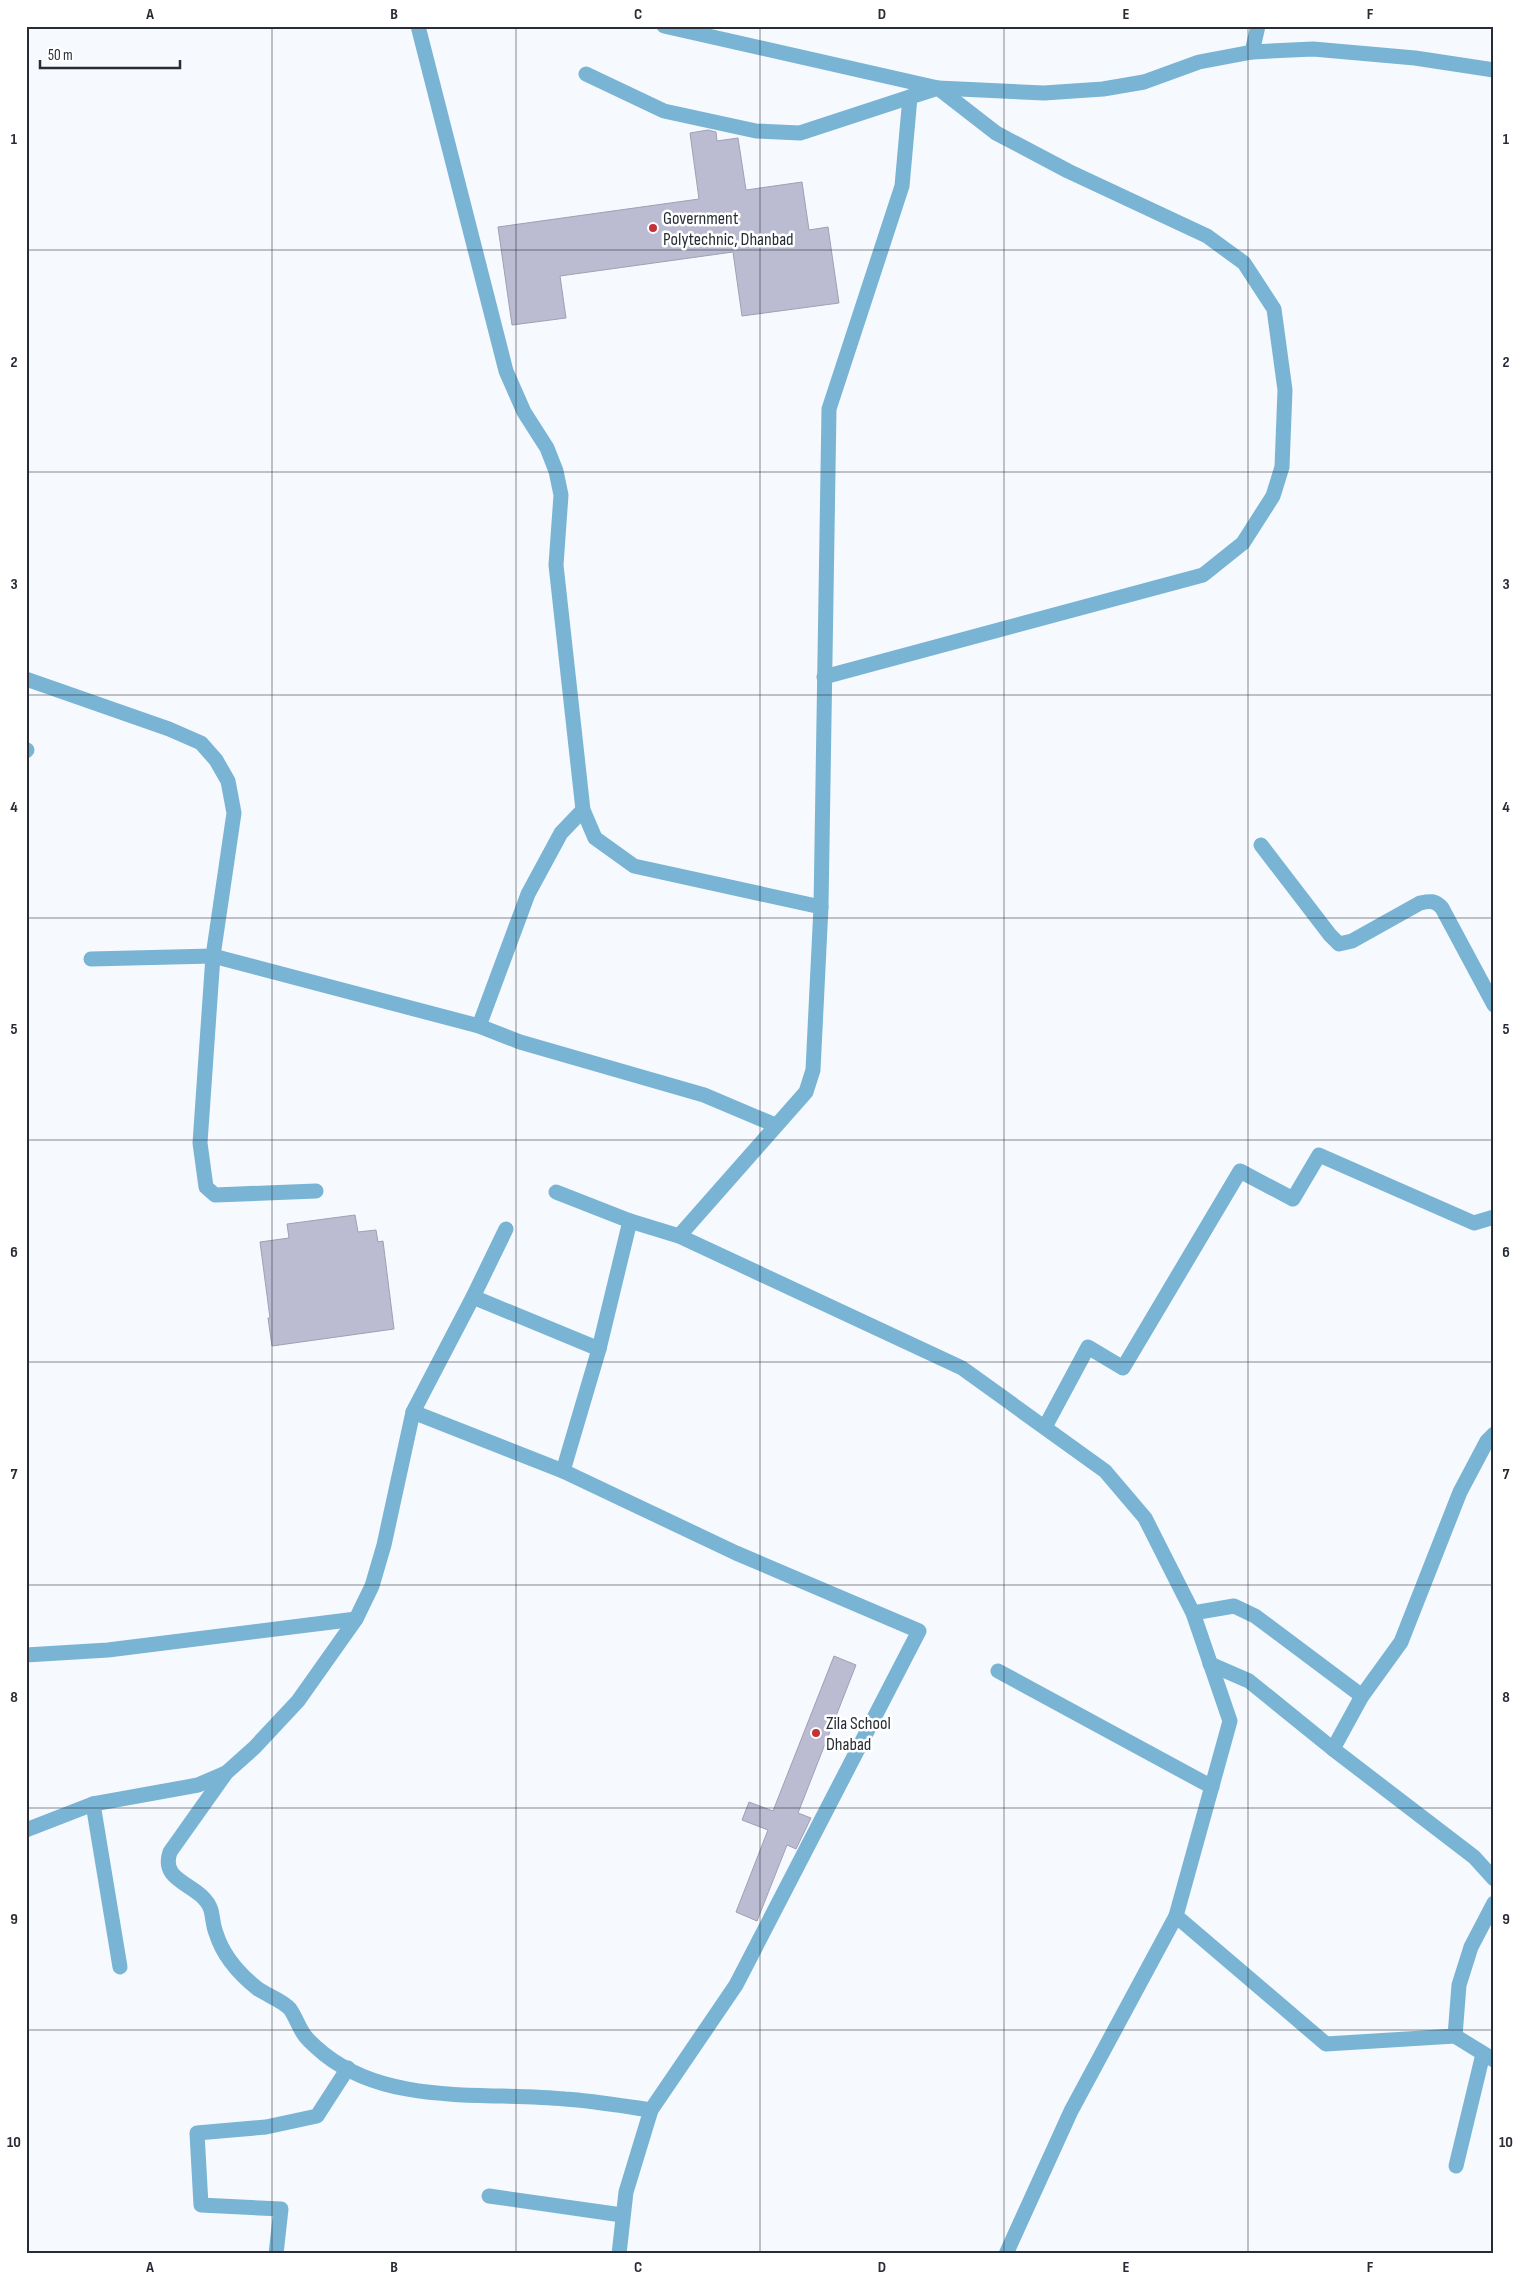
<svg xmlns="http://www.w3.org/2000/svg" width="1520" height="2280" font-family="'Sofia Sans Condensed',sans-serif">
<rect width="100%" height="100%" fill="#f6f9fd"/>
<g fill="#bbbbd1" stroke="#9fa0b5">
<path d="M708 130 716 132 717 141 738 138 746 190 802 182 809 230 828 227 839 303 742 316 733 252 560 276 566 318 512 325 498 227 699 199 690 133Z"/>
<path d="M355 1215 358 1232 376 1230 378 1242 383 1241 394 1329 272 1346 268 1318H270L260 1242 289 1238 287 1224Z"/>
<path d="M834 1656 856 1665 798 1813 811 1818 796 1849 787 1845 757 1921 736 1912 768 1830 742 1820 749 1802 773 1811Z"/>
</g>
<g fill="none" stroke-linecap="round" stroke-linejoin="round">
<g stroke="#79b4d4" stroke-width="15">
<path d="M418 26 506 371 524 412 547 448 556 471 561 495 556 565 583 810 595 838 634 866 821 907"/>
<path d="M664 26 938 88 996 133 1068 171 1207 236 1244 263 1274 309 1285 390 1282 467 1273 496 1243 543 1203 575 824 677"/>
<path d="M1252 52 1258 26"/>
<path d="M586 74 664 111 756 131 800 133 910 97"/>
<path d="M26 679 169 729 201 743 216 760 228 781 234 813 213 956 200 1143 206 1187 215 1195 316 1191"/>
<path d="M26 751 27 750"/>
<path d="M1261 845 1330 935 1339 944 1352 941 1420 903C1430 901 1435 900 1442 908L1494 1005"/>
<path d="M91 959 213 956 479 1026 520 1042 704 1095 775 1125"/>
<path d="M479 1026 528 894 561 833 583 810"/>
<path d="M556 1192 630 1221 679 1236 962 1368 1105 1471 1145 1518 1193 1613 1230 1721 1176 1916 1326 2044 1455 2036 1494 2060"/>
<path d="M679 1236 806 1092 813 1070 821 907 829 409 902 186 910 97 938 88 1044 93 1103 89 1144 82 1199 62 1252 52 1313 49 1415 58 1494 70"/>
<path d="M473 1297 599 1349"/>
<path d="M413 1412 563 1471 736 1553 919 1631 736 1985 651 2110 626 2192 619 2254"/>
<path d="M1045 1427 1088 1347 1123 1368 1240 1171 1293 1199 1319 1155 1474 1223 1494 1217"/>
<path d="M563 1471 599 1349 630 1221"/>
<path d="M1193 1613 1234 1606 1255 1616 1362 1696"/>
<path d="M26 1655 108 1650 356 1619"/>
<path d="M1210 1664 1249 1681 1333 1749 1474 1857 1494 1879"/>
<path d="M998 1671 1212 1787"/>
<path d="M1333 1749 1362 1696 1401 1642 1460 1492 1487 1441 1494 1434"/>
<path d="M226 1773 170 1852C159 1884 202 1883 211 1910 213 1918 213 1926 216 1933 223 1956 239 1974 258 1989 268 1996 282 2000 290 2009 295 2016 298 2025 303 2033 307 2040 317 2048 324 2054 391 2107 486 2091 565 2099 594 2101 623 2106 651 2110"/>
<path d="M93 1804 120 1967"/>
<path d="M26 1830 93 1804 198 1785 226 1773 255 1747 298 1701 356 1619 372 1586 384 1545 413 1412 473 1297 506 1229"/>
<path d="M1455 2036 1459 1985 1471 1947 1494 1903"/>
<path d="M1456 2166 1483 2054"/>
<path d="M489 2196 622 2215"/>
<path d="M276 2254 281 2209 201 2205 197 2133 266 2127 317 2116 348 2068"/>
<path d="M1006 2254 1071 2111 1176 1916"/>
</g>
</g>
<path fill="none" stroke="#282d35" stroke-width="1" stroke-opacity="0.55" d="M272 26V2254M516 26V2254M760 26V2254M1004 26V2254M1248 26V2254M26 250H1494M26 472H1494M26 695H1494M26 918H1494M26 1140H1494M26 1362H1494M26 1585H1494M26 1808H1494M26 2030H1494"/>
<g fill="#c23237" stroke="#fff" stroke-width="2">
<circle cx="653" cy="228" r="5"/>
<circle cx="816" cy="1733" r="5"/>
</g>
<g text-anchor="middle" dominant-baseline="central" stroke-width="5" stroke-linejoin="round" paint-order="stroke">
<g font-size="18" fill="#282d35" stroke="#fff" text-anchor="start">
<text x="663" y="218">Government<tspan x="663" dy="21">Polytechnic, Dhanbad</tspan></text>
<text x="826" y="1723">Zila School<tspan x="826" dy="21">Dhabad</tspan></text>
</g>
</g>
<rect width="1520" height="2280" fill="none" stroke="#ffffff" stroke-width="55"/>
<path d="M40 60v8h140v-8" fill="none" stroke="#282d35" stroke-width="2.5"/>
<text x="48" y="60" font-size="15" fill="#282d35" stroke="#ffffff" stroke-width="4" paint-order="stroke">50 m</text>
<rect x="28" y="28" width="1464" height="2224" fill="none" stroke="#282d35" stroke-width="2"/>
<g font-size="16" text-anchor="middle" font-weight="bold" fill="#282d35">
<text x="150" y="19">A</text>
<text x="394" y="19">B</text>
<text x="638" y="19">C</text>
<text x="882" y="19">D</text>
<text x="1126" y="19">E</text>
<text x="1370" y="19">F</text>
<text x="14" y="144">1</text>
<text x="1506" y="144">1</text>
<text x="14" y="367">2</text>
<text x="1506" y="367">2</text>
<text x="14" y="589">3</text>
<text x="1506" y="589">3</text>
<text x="14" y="812">4</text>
<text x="1506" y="812">4</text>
<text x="14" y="1034">5</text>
<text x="1506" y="1034">5</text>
<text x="14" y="1257">6</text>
<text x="1506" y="1257">6</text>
<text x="14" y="1479">7</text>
<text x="1506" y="1479">7</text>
<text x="14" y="1702">8</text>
<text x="1506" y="1702">8</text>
<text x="14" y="1924">9</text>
<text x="1506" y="1924">9</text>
<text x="14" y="2147">10</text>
<text x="1506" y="2147">10</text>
<text x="150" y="2272">A</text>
<text x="394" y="2272">B</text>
<text x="638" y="2272">C</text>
<text x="882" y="2272">D</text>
<text x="1126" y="2272">E</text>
<text x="1370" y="2272">F</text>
</g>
</svg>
